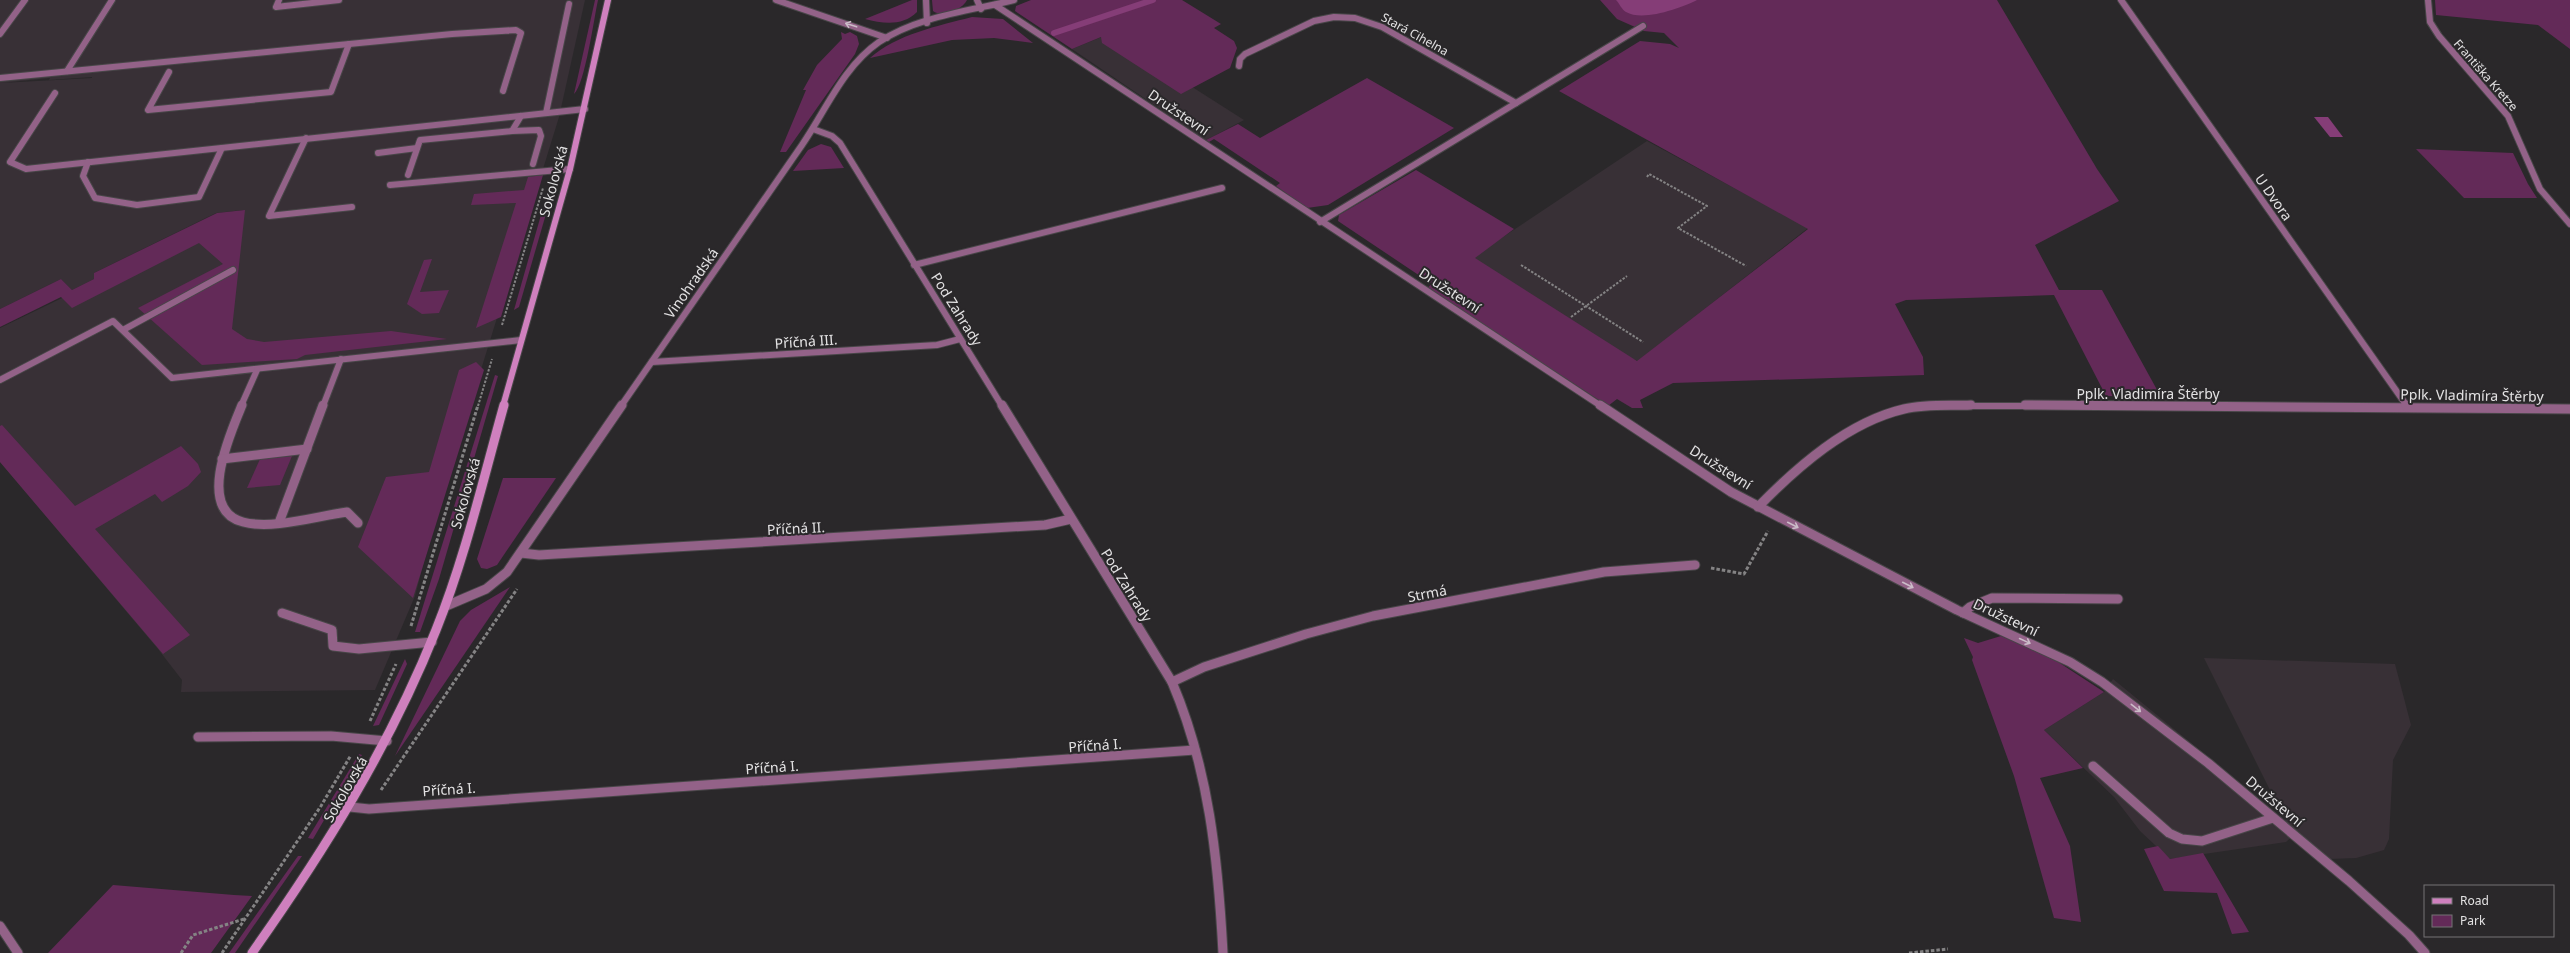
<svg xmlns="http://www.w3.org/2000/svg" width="2570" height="953" font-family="'Noto Sans',sans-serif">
<rect width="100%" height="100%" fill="#2a282a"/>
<g fill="#383036" fill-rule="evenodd">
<path d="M0 0H585L559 117 438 509 415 596 375 690 181 692 182 680 158 649 0 462V328L244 210 216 213 94 273V279L72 290 61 279 0 309ZM92 77V78L1 83 50 78 49 80Z"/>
<path d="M1109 34 1244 120 1206 140 1072 49Z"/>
<path d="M1647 141 1808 228 1638 361 1437 281Z"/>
<path d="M2204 658 2395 664 2411 725 2393 760 2389 839 2384 850 2356 858 2329 859 2298 831 2286 842 2170 859 2140 831 2114 797 2044 730 2104 692 2113 679 2285 820Z"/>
</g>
<g fill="#632a58">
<path d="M595 0H598C594 18 585 84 574 94Z"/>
<path d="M912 0H917V12C903 26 884 24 865 19Z"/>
<path d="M932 0H967C962 10 942 18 933 11Z"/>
<path d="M1031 0H1182L1221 24 1214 28 1234 41 1237 48 1230 68 1181 94 1102 43 1101 37 1072 49 1015 11 1016 6Z"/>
<path d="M1600 0H1997L2097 169 2119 201 2035 245 2059 290H2102L2161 397 2106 396 2054 295 1906 300 1895 304 1923 357 1924 375 1673 383 1640 400 1643 408H1632L1617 399 1608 406 1427 288 1432 284 1338 221 1339 215 1416 170 1514 229 1475 258 1637 361 1808 229 1559 91 1640 41 1670 44 1679 48 1664 33 1644 31 1617 19Z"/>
<path d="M2435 0H2570V49L2538 25 2436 15Z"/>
<path d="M972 17 1003 19 1033 43 994 38 952 40 870 58C897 34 938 26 972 17Z"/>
<path d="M841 32 845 34 850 32 857 36 859 44 855 54 786 152H780L806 90H803L817 65 842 39Z"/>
<path d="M1367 78 1454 128 1328 205 1307 208 1276 186 1280 183 1214 139 1209 142 1206 140 1238 124 1260 138Z"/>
<path d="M821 144 831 147 844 168 793 171 808 150Z"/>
<path d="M2416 149 2513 153 2528 184 2537 198H2464Z"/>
<path d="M543 175 501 317 476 328 516 203 471 205 474 194 524 190 528 177Z"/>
<path d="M552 176H557L519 307 514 310Z"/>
<path d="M245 210 232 329 247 339 264 342 391 331 447 339 305 355 297 359 202 365 138 308 223 264 199 243 72 308 61 297 0 327V309L61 279 72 290 94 279V273L217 213Z"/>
<path d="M432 259 420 292 449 290 439 313 422 314 407 304 424 260Z"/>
<path d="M476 362 484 370 413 598 358 547 386 477 429 472 459 370Z"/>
<path d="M495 375 498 376 439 579 420 632H415Z"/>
<path d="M2 425 75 506 181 446 198 464 201 472 188 486 162 502 155 494 95 529 190 635 163 654 0 462V426Z"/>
<path d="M292 456 280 485 247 488 260 459Z"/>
<path d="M503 478H556L497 565 487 569 481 568 477 559Z"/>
<path d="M510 587 395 756 460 621 471 610Z"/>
<path d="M2001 636 2049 656 2104 692 2044 730 2083 768 2040 778 2070 846 2081 922 2054 918 2014 776 1972 660 1973 657 1964 638 1978 643Z"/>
<path d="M405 659 407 664 379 725 373 726Z"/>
<path d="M359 754 362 755 313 839 308 838Z"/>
<path d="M2158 846 2170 859 2203 853 2249 932 2232 934 2217 893 2164 891 2144 849Z"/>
<path d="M298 856H302L235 953H229Z"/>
<path d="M113 885 234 895 252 896 211 953H48Z"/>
</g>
<g fill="#853d77">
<path d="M1616 0H1697C1681 8 1643 22 1626 12 1622 10 1619 3 1616 0Z"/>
<path d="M2314 117H2328L2343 137H2330Z"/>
</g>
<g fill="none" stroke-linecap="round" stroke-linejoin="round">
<path stroke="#853d77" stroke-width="6" d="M1054 33 1153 0"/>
<defs>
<g id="service-far1">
<path d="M279 0 276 7 339 0"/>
<path d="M0 34 25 0"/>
<path d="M67 71 112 0"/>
<path d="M169 72 148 110 331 92 349 44"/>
<path d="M0 78 452 34 516 30 521 33 503 91"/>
<path d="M55 93 10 162 26 169 585 109"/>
<path d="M546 113 569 4"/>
<path d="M512 131 539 130 541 136 533 164"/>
<path d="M306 138 269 216 352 207"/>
<path d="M378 153 417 148"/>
<path d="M88 162 83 176 95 198 137 205 199 197 222 148"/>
<path d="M408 175 420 140 512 131 521 116"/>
<path d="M390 185 570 169"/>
<path d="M123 330 233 270"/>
<path d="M0 380 113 321 172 378 521 340"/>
<path d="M241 406 257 370"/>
<path d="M323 406 341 359"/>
</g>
<g id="service">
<path d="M242 405C230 434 196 510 243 522 272 530 317 516 347 512L358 523"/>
<path d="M222 459 307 449"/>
<path d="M280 520 323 405"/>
<path d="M282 613 332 630 333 646 359 649 432 642"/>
<path d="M1963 613 1970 607 1992 598 2118 599"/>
<path d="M198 737 331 736 387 741"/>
<path d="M2093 766 2169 833 2182 839 2202 841 2273 818"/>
</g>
<g id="minor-far1">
<path d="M776 0 887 38"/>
<path d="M926 0 927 23"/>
<path d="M977 0 981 9"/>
<path d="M2121 0 2407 406"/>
<path d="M2428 0 2430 22 2439 36 2508 116 2540 189 2570 224"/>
<path d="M995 5 1601 406"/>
<path d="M1239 66 1240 59 1245 54 1314 21 1334 17 1355 18 1382 27 1516 103"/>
<path d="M813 129 832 136 840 143 1002 406"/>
<path d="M1320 222 1643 26"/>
<path d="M914 265 1222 188"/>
<path d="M652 362 937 345 960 339"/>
<path d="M621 406C682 319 742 232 802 145 826 110 843 67 879 42 918 16 970 11 1014 0"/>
<path d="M1932 406H2172"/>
</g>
<g id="minor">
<path d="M1002 405 1172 682C1209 769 1218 859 1223 953"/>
<path d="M1600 405 1731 492 1957 610 2070 662 2102 682 2208 763 2349 881 2409 935 2425 953"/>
<path d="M2025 405 2570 409"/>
<path d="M2406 405 2407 407"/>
<path d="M1758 507C1797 467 1848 422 1904 409 1926 404 1949 406 1971 405"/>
<path d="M521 553 539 555 1045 525 1071 519"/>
<path d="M446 606 486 589 507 572 622 405"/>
<path d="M1172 682 1204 667 1306 634 1373 616 1604 572 1695 565"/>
<path d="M350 807 369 809 1195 750"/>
<path d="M0 926 18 953"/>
</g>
<path id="secondary-far1" d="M503 406 570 169 608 0"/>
<path id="secondary" d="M252 953C324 851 390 746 436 630 465 558 483 480 504 405"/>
</defs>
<use href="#service-far1" stroke="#484648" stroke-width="8"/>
<use href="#service" stroke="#484648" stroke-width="11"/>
<use href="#minor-far1" stroke="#484648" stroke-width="8"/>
<use href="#minor" stroke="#484648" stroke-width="11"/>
<use href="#secondary-far1" stroke="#484648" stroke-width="8"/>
<use href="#secondary" stroke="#484648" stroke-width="11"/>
<g stroke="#848384" stroke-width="2" stroke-dasharray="2.5 1.5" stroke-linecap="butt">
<path d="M1647 177 1649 174 1707 206 1678 228 1746 266"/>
<path d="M1521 265 1643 342"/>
<path d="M1571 317 1627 276"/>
<path d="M502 325 543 188"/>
<path d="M478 406 492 359"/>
</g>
<g stroke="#848384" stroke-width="3" stroke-dasharray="3.5 2" stroke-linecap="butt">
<path d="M1711 568 1744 574 1768 531"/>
<path d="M411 626 478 405"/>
<path d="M370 721 396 664"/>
<path d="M381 790 517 589"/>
<path d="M181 953 193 935 244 919"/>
<path d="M222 953 321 806 351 755"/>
<path d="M1909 953 1948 949"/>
</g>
<use href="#service-far1" stroke="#936288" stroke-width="6"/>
<use href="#service" stroke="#936288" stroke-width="9"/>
<use href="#minor-far1" stroke="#936288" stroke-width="6"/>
<use href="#minor" stroke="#936288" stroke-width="9"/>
<use href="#secondary-far1" stroke="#cf80be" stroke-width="6"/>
<use href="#secondary" stroke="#cf80be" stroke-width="9"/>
</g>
<defs><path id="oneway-shaft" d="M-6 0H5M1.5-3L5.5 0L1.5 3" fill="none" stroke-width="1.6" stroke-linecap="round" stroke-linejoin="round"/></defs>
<g stroke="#cbbcc8">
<use href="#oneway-shaft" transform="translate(851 25) rotate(-162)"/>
<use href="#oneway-shaft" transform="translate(1793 525) rotate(27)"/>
<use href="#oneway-shaft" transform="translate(1908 585) rotate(27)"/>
<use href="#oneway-shaft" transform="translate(2025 641) rotate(25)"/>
<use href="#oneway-shaft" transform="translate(2136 708) rotate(38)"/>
</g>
<g text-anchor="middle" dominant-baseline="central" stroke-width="4" stroke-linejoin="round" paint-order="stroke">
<g font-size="12" fill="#e3e2e3" stroke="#2a282a">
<text transform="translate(1415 34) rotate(29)">Stará Cihelna</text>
<text transform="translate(2486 75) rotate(49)">Františka Kretze</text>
</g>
<g font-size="14" fill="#e3e2e3" stroke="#2a282a">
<text transform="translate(1179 112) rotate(34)">Družstevní</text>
<text transform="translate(553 181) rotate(-75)">Sokolovská</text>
<text transform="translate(2274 197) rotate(55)">U Dvora</text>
<text transform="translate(691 283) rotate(-55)">Vinohradská</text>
<text transform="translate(1450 290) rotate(33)">Družstevní</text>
<text transform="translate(957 309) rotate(58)">Pod Zahrady</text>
<text transform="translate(806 341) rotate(-4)">Příčná III.</text>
<text x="2148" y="393">Pplk. Vladimíra Štěrby</text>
<text transform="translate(2472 395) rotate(1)">Pplk. Vladimíra Štěrby</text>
<text transform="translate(1721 467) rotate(32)">Družstevní</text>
<text transform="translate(465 493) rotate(-74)">Sokolovská</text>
<text transform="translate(796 528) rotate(-3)">Příčná II.</text>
<text transform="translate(1127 585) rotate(58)">Pod Zahrady</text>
<text transform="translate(1427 593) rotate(-11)">Strmá</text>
<text transform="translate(2006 617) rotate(25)">Družstevní</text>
<text transform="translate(1095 745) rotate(-4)">Příčná I.</text>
<text transform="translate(772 767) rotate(-4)">Příčná I.</text>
<text transform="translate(345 789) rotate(-60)">Sokolovská</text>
<text transform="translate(449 789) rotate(-4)">Příčná I.</text>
<text transform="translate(2275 801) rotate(40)">Družstevní</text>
</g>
</g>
<rect x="2424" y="885" width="130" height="52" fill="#2a282a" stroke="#747274"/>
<rect x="2432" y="898" width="20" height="6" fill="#cf80be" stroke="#747274"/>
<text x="2460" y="905" font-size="12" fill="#e3e2e3">Road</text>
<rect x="2432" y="915" width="20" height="12" fill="#632a58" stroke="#747274"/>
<text x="2460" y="925" font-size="12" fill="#e3e2e3">Park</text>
</svg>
